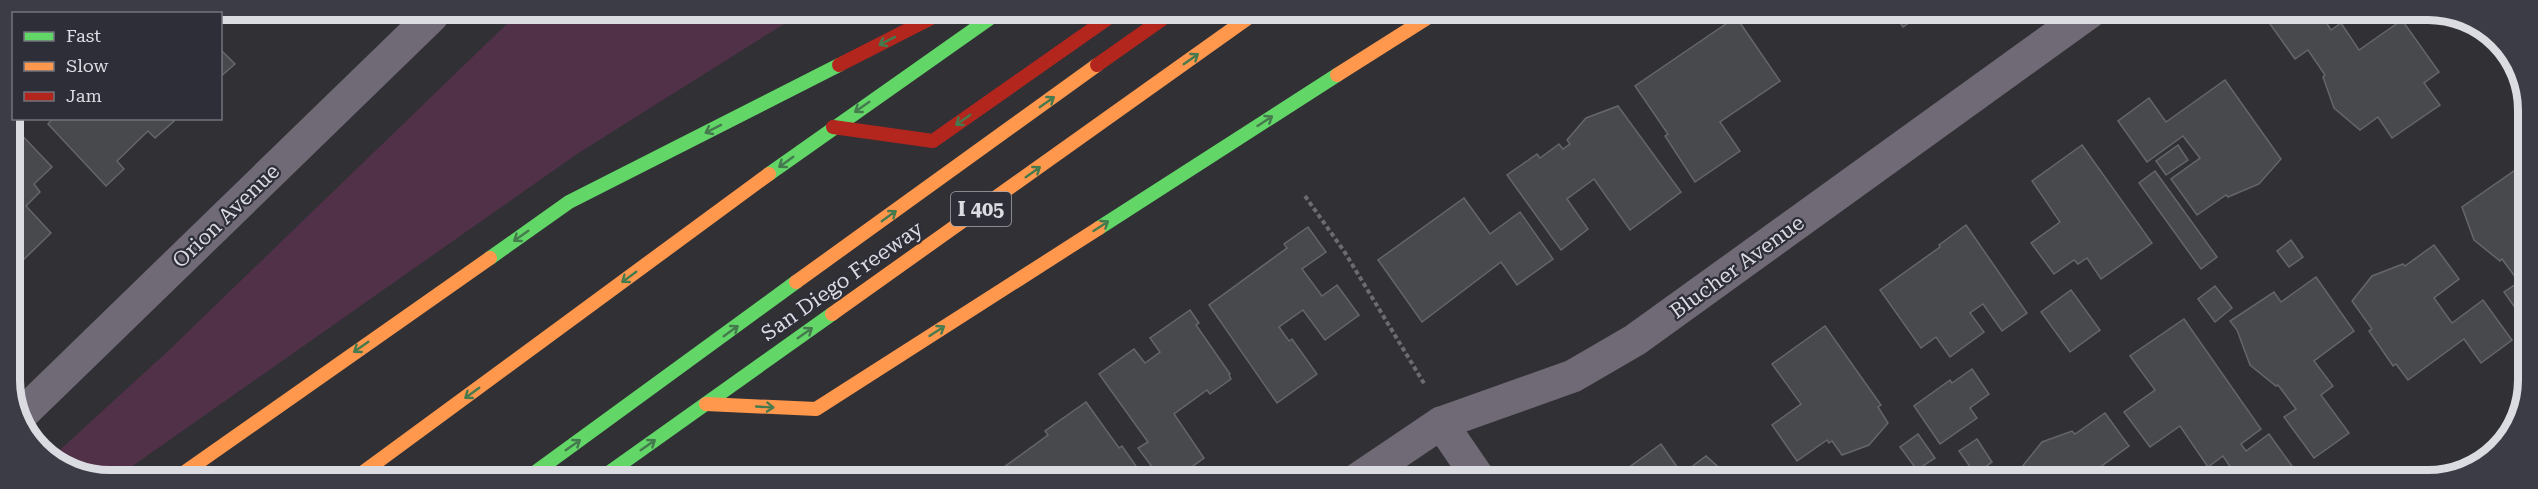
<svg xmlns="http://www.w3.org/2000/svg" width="2538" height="489" font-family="'Roboto Serif',serif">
<rect width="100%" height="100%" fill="#303035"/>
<path fill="#503148" d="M800 14 577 154 114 479H96L51 458 168 351 516 15H564L566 18 571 15Z"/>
<g fill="#48494d" stroke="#64666a" stroke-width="1.5">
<path d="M2289 10H2318L2331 30 2341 23 2359 50 2402 20 2439 72 2424 83 2440 105 2392 138 2378 117 2360 130 2334 108 2323 77 2325 75 2308 50 2295 59 2270 24Z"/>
<path d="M1892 11H1926L1903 27Z"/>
<path d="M1736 17 1780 81 1720 122 1740 151 1695 182 1665 136 1668 134 1635 86Z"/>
<path d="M220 49 235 64 220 77Z"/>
<path d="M2225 80 2281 159 2259 184 2228 197 2226 195 2197 215 2171 179 2200 158 2183 136 2147 162 2118 121 2149 98 2166 122Z"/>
<path d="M1618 106 1681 192 1630 230 1594 179 1567 199 1588 229 1561 250 1507 175 1537 154 1540 158 1559 144 1563 149 1570 144 1567 140 1586 118Z"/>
<path d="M9 117 17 125 15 128 52 167 34 184 40 192 26 206 51 233 16 267 11 262Z"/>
<path d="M53 118H172L174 121 155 138 148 131 117 161 124 169 106 186 48 124Z"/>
<path d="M2082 145 2152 243 2101 279 2087 258 2078 264 2074 260 2054 274 2031 243 2060 222 2032 181Z"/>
<path d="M2178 145 2188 160 2166 175 2156 161Z"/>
<path d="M2527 162 2528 326 2504 292 2519 282 2502 259 2500 261 2474 240 2462 207Z"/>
<path d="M2155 171 2217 257 2201 269 2139 183Z"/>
<path d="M1464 198 1490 234 1520 212 1553 259 1517 285 1501 262 1422 322 1378 260Z"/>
<path d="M1966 225 2027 313 2002 331 1983 304 1970 313 1984 332 1950 357 1936 337 1921 348 1880 290 1940 247 1939 245Z"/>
<path d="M1308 227 1326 252 1302 269 1322 296 1337 285 1359 315 1325 340 1303 310 1279 327 1289 341 1292 339 1317 374 1277 403 1209 305 1287 248 1284 244Z"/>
<path d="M2291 240 2303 257 2289 267 2277 251Z"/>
<path d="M2434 245 2459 279 2434 298 2452 323 2483 300 2512 340 2481 363 2464 339 2408 380 2396 364 2393 366 2369 331 2372 329 2352 301 2372 276 2403 264 2405 266Z"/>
<path d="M2316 277 2354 331 2314 361 2333 386 2321 395 2349 433 2314 458 2284 417 2296 409 2278 385 2276 386 2250 365 2237 330 2230 321 2274 292 2281 302Z"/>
<path d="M2215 286 2232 308 2215 322 2198 299Z"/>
<path d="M2071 290 2100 330 2070 352 2041 312Z"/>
<path d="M1190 310 1199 323 1196 325 1230 374 1229 375 1231 379 1210 394 1207 390 1174 414 1204 458 1175 479H1161L1138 448 1148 442 1099 374 1134 349 1145 363 1160 352 1150 338Z"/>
<path d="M2184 319 2261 429 2241 444 2246 451 2269 434 2292 466 2272 480H2239L2223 456 2208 467 2180 426 2150 447 2124 412 2155 390 2130 356Z"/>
<path d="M1825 326 1881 405 1878 407 1888 423 1869 445 1842 455 1832 441 1829 443 1827 440 1797 461 1772 425 1801 404 1772 364Z"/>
<path d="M1972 369 1989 394 1970 408 1977 418 1940 444 1914 406 1950 380 1952 383Z"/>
<path d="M1086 402 1119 448 1122 446 1145 479H1006L1000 470 1048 435 1045 431Z"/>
<path d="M2105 413 2129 446 2099 468 2107 480H2029L2021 468 2042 442 2072 431 2075 434Z"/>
<path d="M1918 434 1935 458 1917 470 1900 447Z"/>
<path d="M1977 439 1992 462 1975 474 1959 451Z"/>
<path d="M1661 444 1682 474 1706 456 1733 480H1630L1624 471Z"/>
</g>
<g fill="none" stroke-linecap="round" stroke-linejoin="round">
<path stroke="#6e6a72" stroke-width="4" stroke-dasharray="4.5 3" stroke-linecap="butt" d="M1305 196 1344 251 1425 385"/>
<g stroke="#706a76" stroke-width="33">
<path d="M19 417 432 16"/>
<path d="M1441 423 1480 480"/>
<path d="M1358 479 1441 423 1573 376 1635 340 2091 11"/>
</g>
<g stroke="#63d668" stroke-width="14">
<path d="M769 174 996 14"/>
<path d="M1099 228 1337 75"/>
<path d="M490 258 569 202 839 65"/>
<path d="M526 479 796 282"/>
<path d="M600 479 832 314"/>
</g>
<g stroke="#ff974d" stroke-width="14">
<path d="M1337 75 1435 13"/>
<path d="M796 282 1097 65"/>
<path d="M832 314 1255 13"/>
<path d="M706 404 816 409 1099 228"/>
<path d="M175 479 490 258"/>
<path d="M354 479 769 174"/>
</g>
<g stroke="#b3261e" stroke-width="14">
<path d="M839 65 939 14"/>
<path d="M1097 65 1171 13"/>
<path d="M833 127 933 141 1114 14"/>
</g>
</g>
<defs><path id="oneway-shaft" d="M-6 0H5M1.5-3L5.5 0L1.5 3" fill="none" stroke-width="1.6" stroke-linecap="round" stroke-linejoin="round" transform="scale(1.5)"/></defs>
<g stroke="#457a4e">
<use href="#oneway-shaft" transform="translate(887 41) rotate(153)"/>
<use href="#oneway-shaft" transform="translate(1191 59) rotate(-35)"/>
<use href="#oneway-shaft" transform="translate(1047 102) rotate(-35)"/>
<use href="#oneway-shaft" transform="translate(862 107) rotate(145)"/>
<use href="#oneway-shaft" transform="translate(963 120) rotate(145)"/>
<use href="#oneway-shaft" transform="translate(1265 121) rotate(-33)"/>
<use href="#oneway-shaft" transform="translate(713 129) rotate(153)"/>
<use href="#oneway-shaft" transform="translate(786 162) rotate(144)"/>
<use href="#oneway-shaft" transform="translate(1033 172) rotate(-35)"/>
<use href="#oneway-shaft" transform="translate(889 216) rotate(-36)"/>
<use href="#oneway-shaft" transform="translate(1101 226) rotate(-33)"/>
<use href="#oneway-shaft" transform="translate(521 236) rotate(145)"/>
<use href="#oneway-shaft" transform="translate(629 277) rotate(144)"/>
<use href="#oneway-shaft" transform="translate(731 331) rotate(-36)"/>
<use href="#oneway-shaft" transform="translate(937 331) rotate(-33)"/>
<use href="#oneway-shaft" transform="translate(805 333) rotate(-35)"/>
<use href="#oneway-shaft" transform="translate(361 347) rotate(145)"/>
<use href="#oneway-shaft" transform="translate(472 393) rotate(144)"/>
<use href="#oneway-shaft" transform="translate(765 407) rotate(3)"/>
<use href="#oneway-shaft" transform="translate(573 445) rotate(-35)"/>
<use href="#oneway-shaft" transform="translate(648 445) rotate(-35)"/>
</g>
<g text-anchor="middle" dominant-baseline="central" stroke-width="4.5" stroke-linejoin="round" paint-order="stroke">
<rect fill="#2d2e38" stroke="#a7a7af" stroke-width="1.5" x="951" y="192" width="60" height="34" rx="4.5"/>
<g font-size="20" font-weight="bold" fill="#dbdbe2">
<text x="981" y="209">I 405</text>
</g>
<g font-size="21" fill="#dbdbe2" stroke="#2d2e38">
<text transform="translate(226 216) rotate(-44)">Orion Avenue</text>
<text transform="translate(1737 267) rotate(-36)">Blucher Avenue</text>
<text transform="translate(842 281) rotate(-35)">San Diego Freeway</text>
</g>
</g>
<path d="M0 0H2538V489H0ZM110 20H2428A90 90 0 0 1 2518 110V380A90 90 0 0 1 2428 470H110A90 90 0 0 1 20 380V110A90 90 0 0 1 110 20Z" fill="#3b3c46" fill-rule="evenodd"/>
<path fill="none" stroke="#dbdbe2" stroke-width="8" d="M110 20H2428A90 90 0 0 1 2518 110V380A90 90 0 0 1 2428 470H110A90 90 0 0 1 20 380V110A90 90 0 0 1 110 20Z"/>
<rect x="12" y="12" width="210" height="108" fill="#2d2e38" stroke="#73737c" stroke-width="1.5"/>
<rect x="24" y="32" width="30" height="9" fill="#63d668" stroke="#73737c" stroke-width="1.5"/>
<text x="66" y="42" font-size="18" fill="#dbdbe2">Fast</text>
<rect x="24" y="62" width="30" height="9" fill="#ff974d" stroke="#73737c" stroke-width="1.5"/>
<text x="66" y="72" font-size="18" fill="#dbdbe2">Slow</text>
<rect x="24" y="92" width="30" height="9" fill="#b3261e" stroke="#73737c" stroke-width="1.5"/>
<text x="66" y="102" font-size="18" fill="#dbdbe2">Jam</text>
</svg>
